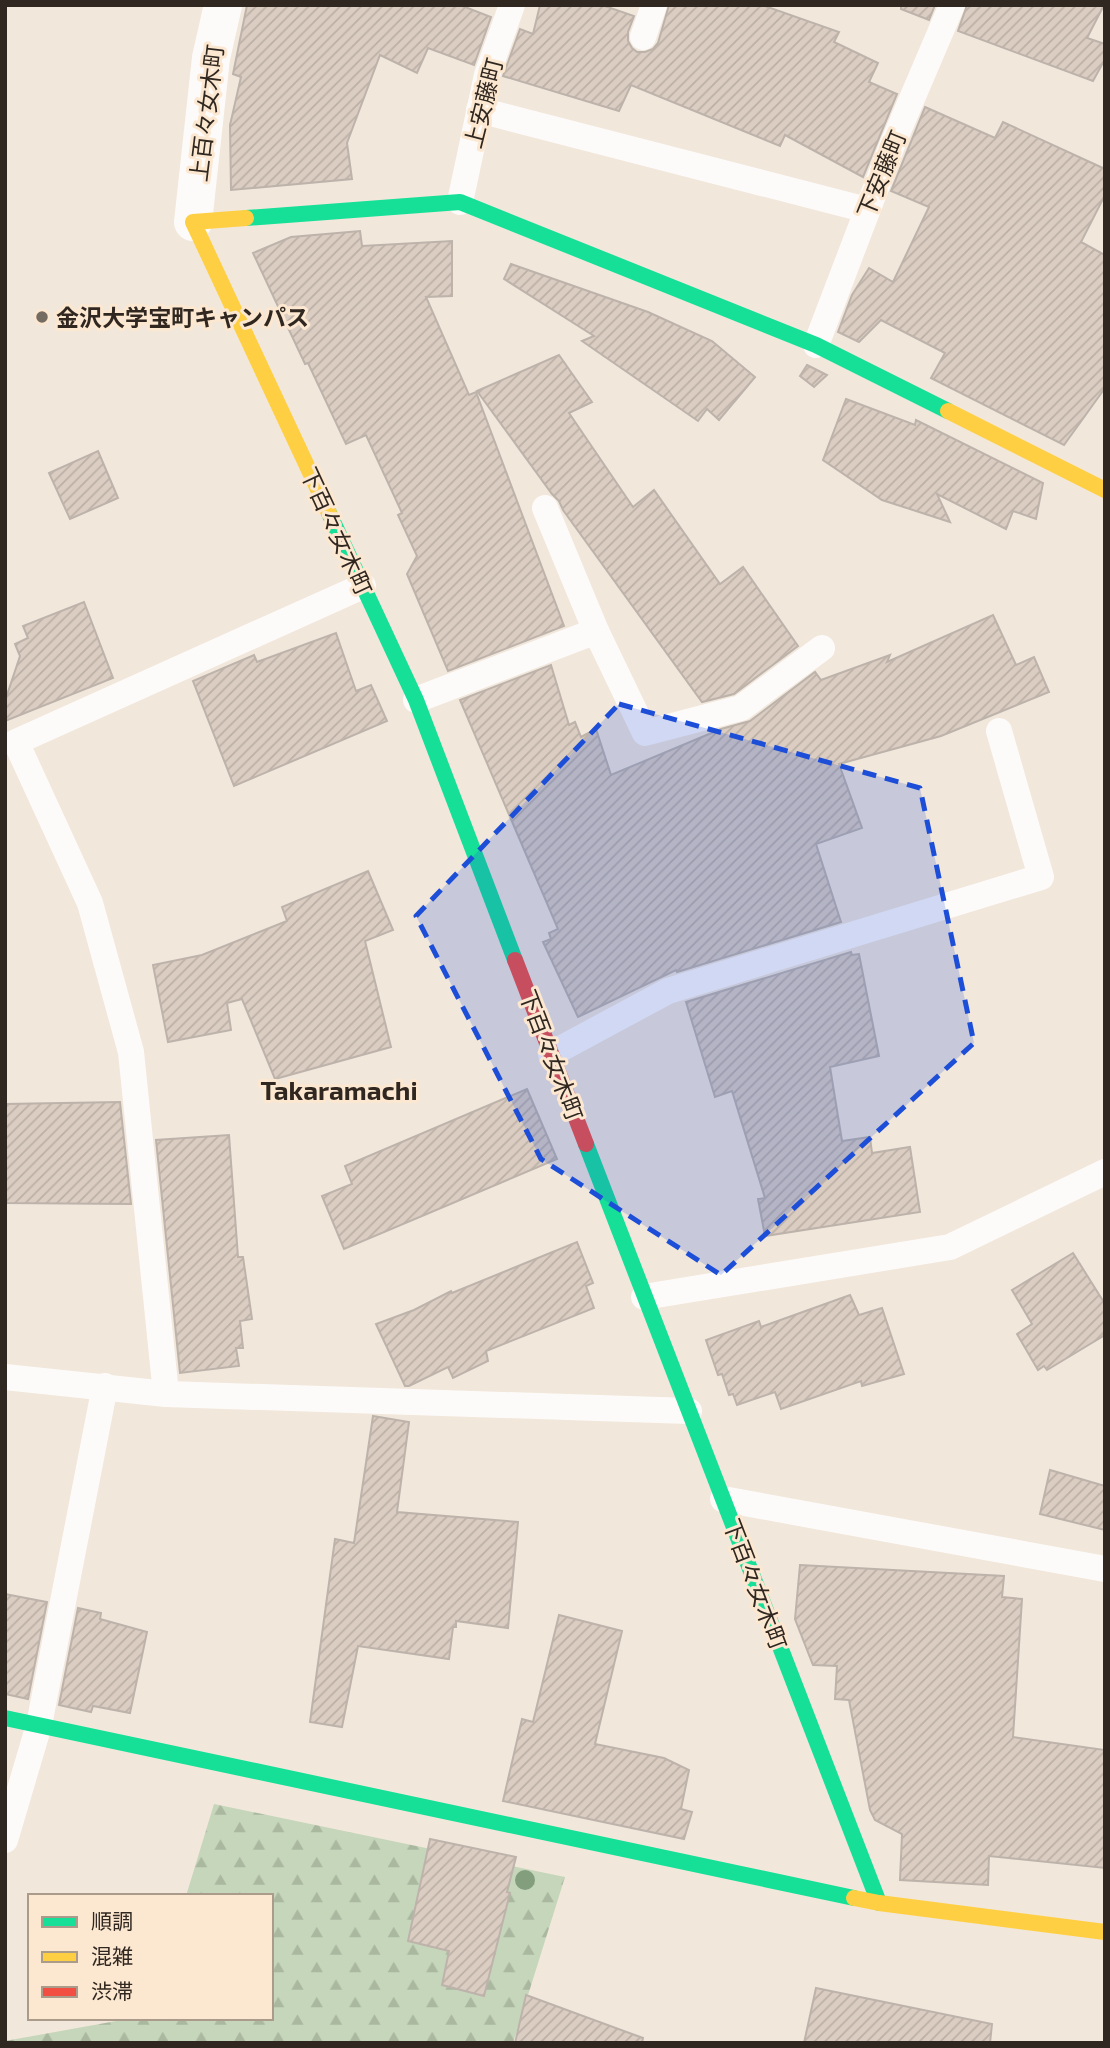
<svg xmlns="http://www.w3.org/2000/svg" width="1110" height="2048" font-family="'Exo 2','Noto Sans JP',sans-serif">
<defs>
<pattern id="forest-firs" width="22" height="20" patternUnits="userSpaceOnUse" patternTransform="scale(1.75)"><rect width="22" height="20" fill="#c5d6bb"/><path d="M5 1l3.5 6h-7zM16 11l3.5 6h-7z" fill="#aab8a0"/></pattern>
<pattern id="building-hatch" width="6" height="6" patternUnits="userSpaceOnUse" patternTransform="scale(1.75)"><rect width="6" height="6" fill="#dbcdc1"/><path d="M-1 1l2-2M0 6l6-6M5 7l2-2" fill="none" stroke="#bcb0a6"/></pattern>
</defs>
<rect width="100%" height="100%" fill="#f2e7db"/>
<path fill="url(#forest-firs)" d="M214 1804 565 1877 513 2043H5V2041L133 2018H271V1896H186Z"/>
<g fill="url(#building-hatch)" stroke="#bdb3ab" stroke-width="2">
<path d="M247 5H460L491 17 474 65 428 48 417 73 380 55 347 143 352 179 231 190 230 125 241 77 233 74Z"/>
<path d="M540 5H602L634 16 628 32V41L632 48 637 52H645L653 49 658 43 669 5H762L839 32 834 42 878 63 869 82 897 94 863 177 785 135 780 146 631 85 619 111 503 76 520 29 533 34Z"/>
<path d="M901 5H935L929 20 901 9Z"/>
<path d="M967 5H1104L1087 38 1105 44V59L1093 81 958 31Z"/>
<path d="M925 107 995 138 1003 122 1105 169V195L1081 242 1105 255V388L1064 445 931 378 945 353 881 320 859 342 838 332 852 295 869 268 893 282 929 207 891 191Z"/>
<path d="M360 231 362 246 452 241V296L426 297 469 395 476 392 564 626 448 671 407 574 417 556 398 515 402 513 366 435 346 444 308 363 305 364 253 253 291 237Z"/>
<path d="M511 264 648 312 712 341 755 377 719 420 707 409 698 421 582 341 594 336 504 279Z"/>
<path d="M559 355 592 402 569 413 633 507 654 490 720 584 743 567 798 646 734 694 702 702 563 510 559 501 552 494 477 391Z"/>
<path d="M807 365 827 375 814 387 800 376Z"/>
<path d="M846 399 915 425 916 420 1043 483 1036 519 1013 511 1006 529 937 494 950 522 882 500 823 460Z"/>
<path d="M98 451 118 498 70 519 49 473Z"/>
<path d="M84 602 113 678 5 721V701L20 656 15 644 28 638 23 626Z"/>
<path d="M993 615 1016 665 1034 657 1049 692 941 736 839 764 862 828 816 844 841 922 677 972 676 970 578 1017 543 942 551 939 549 933 558 929 460 700 551 665 569 725 575 722 581 737 596 729 611 775 721 729 750 721 815 672 821 680 890 655 887 662Z"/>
<path d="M336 633 356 691 371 685 387 721 234 786 193 681 254 655 257 662Z"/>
<path d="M368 871 393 930 365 941 391 1047 275 1079 242 999 227 1003 231 1030 168 1042 153 965 202 955 287 921 282 907Z"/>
<path d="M851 952 852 955 859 954 879 1056 830 1067 842 1141 870 1137 872 1153 910 1147 920 1212 765 1236 758 1199 765 1198 732 1091 715 1097 686 1002Z"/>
<path d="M527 1089 557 1159 344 1249 322 1196 352 1184 345 1166Z"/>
<path d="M120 1102 131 1204 5 1203V1104Z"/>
<path d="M229 1135 238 1257H243L252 1319 240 1321 243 1348H236L239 1366 180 1373 156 1140Z"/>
<path d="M577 1242 593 1283 586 1286 594 1308 486 1351 488 1361 453 1378 448 1367 409 1386H405L376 1324 414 1310 451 1291 452 1293Z"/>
<path d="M1073 1253 1105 1304V1335L1047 1370 1044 1366 1038 1370 1017 1334 1032 1324 1012 1290Z"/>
<path d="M850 1295 859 1315 882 1308 904 1374 862 1386 861 1381 781 1409 775 1392 737 1405 733 1394 729 1395 722 1374 718 1375 706 1340 759 1321 761 1327Z"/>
<path d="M373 1416 409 1422 397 1512 518 1522 508 1628 456 1621V1627H453L449 1659 358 1646 342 1727 310 1722 335 1539 354 1543Z"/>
<path d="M1050 1470 1105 1486V1530L1040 1514Z"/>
<path d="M800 1565 1004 1576 1002 1597 1022 1599 1013 1737 1105 1750V1868L989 1856 988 1885 900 1880 902 1834 875 1820 870 1810 849 1700 835 1699 837 1666 813 1665 795 1619Z"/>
<path d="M5 1594 47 1602 28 1699 5 1694Z"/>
<path d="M78 1608 101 1613 100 1619 147 1632 130 1713 93 1706 91 1712 59 1705Z"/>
<path d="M559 1615 622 1631 595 1744 664 1758 689 1770 681 1809 692 1812 684 1839 503 1801 522 1719 533 1722Z"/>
<path d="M430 1839 516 1857 507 1892 510 1893 484 1996 442 1985 449 1951 408 1941Z"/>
<path d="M816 1988 992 2024 990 2043H804Z"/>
<path d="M526 1995 643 2038 642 2043H515Z"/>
</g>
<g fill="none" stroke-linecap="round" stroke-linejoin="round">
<g stroke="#fdfbfa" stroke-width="26">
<path d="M643 37 654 5"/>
<path d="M479 110 867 210"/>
<path d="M460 202 487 75 512 5"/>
<path d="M816 345 893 143 952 5"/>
<path d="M545 508 596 631"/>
<path d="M416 700 596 631 645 733 741 708 822 648"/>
<path d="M551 1054 668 991 1041 877 999 731"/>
<path d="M644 1297 950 1247 1105 1172"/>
<path d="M5 1377 166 1394 689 1411"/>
<path d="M166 1394 131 1052 90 903 16 742 363 586"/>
<path d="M723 1499 1105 1569"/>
<path d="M5 1840 39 1725 105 1386"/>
</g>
<path stroke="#fdfbfa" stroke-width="38" d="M193 222 211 58 223 5"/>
<g stroke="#16e098" stroke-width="16">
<path d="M246 218 460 202 816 345 948 411"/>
<path d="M329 513 416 700 515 960"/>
<path d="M586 1144 879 1903"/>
<path d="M5 1718 854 1898"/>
</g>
<g stroke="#ffcf43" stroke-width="16">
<path d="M246 218 193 222 329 513"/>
<path d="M948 411 1105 490"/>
<path d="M854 1898 879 1903 1105 1932"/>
</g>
<path stroke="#f24e42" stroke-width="16" d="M515 960 586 1144"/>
</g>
<circle fill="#839e7c" cx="525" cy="1880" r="10"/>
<path fill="#1d4ed8" fill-opacity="0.2" stroke="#1d4ed8" stroke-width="5" stroke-dasharray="14 9" stroke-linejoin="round" d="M619 704 920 788 974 1043 721 1275 541 1159 416 916Z"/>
<circle fill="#746b61" stroke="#fce7d1" stroke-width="2.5" cx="42" cy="317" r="7"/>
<g text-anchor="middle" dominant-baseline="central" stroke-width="6" stroke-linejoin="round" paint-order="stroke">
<g font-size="23" fill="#302820" stroke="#fce7d1">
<text transform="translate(483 103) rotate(-76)">上安藤町</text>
<text transform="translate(206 113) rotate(-83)">上百々女木町</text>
<text transform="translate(881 174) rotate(-68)">下安藤町</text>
<text transform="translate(337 531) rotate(65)">下百々女木町</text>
<text transform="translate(552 1055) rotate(69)">下百々女木町</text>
<text transform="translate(756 1584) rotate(69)">下百々女木町</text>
</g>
<g font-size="23" font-weight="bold" fill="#302820" stroke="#fce7d1" text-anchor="start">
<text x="56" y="317">金沢大学宝町キャンパス</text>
</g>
<g font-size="26" font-weight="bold" fill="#302820" stroke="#fce7d1">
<text x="339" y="1089">Takaramachi</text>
</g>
</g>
<rect width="1110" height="2048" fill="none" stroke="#302820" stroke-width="14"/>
<rect x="28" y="1894" width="245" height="126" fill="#fce7d1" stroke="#aa9b8a" stroke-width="2"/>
<rect x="42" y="1917" width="35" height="10" fill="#16e098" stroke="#aa9b8a" stroke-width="2"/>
<text x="91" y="1929" font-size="21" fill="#302820">順調</text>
<rect x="42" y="1952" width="35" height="10" fill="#ffcf43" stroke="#aa9b8a" stroke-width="2"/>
<text x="91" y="1964" font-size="21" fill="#302820">混雑</text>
<rect x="42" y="1987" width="35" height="10" fill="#f24e42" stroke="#aa9b8a" stroke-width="2"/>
<text x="91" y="1999" font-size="21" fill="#302820">渋滞</text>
</svg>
